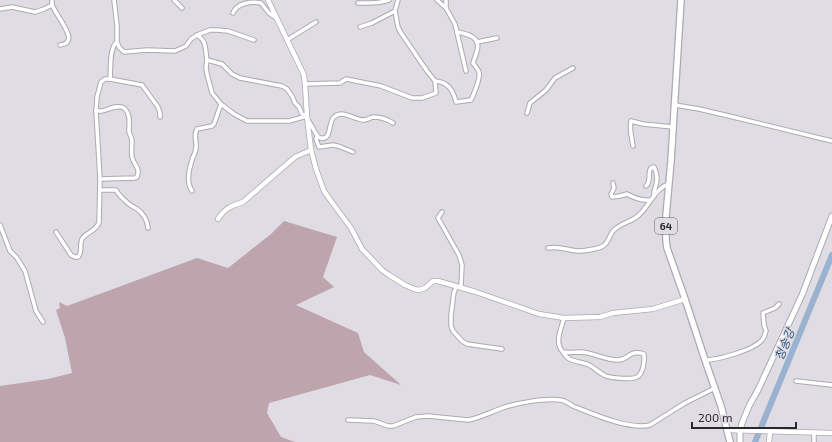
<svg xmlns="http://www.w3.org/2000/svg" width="832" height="442" font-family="'Exo 2','Noto Sans KR',sans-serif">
<rect width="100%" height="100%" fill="#dfdde3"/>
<path fill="#bea5ad" d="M284 221 337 237 323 277 334 287 296 305 358 333 364 352 401 385 370 375 269 403 267 413 281 437 295 442H0V386L48 379 72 373 65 338 56 310 60 308 59 302 67 306 197 258 228 268 271 234Z"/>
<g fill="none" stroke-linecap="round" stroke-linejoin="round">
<path stroke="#9ab2cf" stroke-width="6" d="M755 442 832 255"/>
<defs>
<g id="minor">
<path d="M52 0V5C55 11 58 16 62 22 66 30 76 43 60 45"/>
<path d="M174 0 182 8"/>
<path d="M398 0 395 11 398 27 401 33 427 71 435 81C448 82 453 90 456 102L471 100C474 93 481 79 479 72 478 69 475 66 473 63 474 59 476 55 477 51 481 37 468 34 457 32"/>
<path d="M437 0 446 8 455 24 466 71"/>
<path d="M446 0V8"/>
<path d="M358 3C368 3 379 4 389 0"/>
<path d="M0 9 12 7 35 12 44 9 52 5"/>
<path d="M233 13C237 3 251 1 261 3L269 13 276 18"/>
<path d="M360 27 372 23 395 11"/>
<path d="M197 35C207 41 205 49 207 60L222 64 232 74 240 78 282 86 287 89 292 96 295 103 299 107 302 114 307 116"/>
<path d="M287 40 316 22"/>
<path d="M117 42 119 47 124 52 147 50 175 51 186 46 191 39 197 35 210 30H217L228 31 254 40"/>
<path d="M477 42 497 38"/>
<path d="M207 60 206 67 207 74 212 93 221 104 234 114 247 121H289L307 116"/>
<path d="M110 79C111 69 109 48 117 42V25L114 0"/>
<path d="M305 84 340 83 346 79 381 86 412 98H422L436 93 435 81"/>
<path d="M675 105 699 109 729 116 832 141"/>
<path d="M96 111C97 111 102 111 102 111 108 110 118 104 124 108 131 114 129 124 129 132 130 135 132 138 132 141 132 146 131 152 132 157 134 166 141 167 137 177L135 178 100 179"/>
<path d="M527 113 530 103 546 90 555 78 573 68"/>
<path d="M307 119C312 124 316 138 321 138 332 140 328 122 334 117 343 109 354 120 364 120 367 120 369 118 373 117 380 117 387 119 393 123"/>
<path d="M317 137 316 139 319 147 333 145 338 146 353 152"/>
<path d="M633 146C632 138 629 129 631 121L643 124 673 127"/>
<path d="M613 183 614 188 611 194 612 197 620 196 627 194C634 198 641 201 650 200"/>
<path d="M646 186C652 181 647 173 651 168L654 167C657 173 658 179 656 185 655 190 653 191 654 196"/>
<path d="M100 190H116C119 196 124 200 129 204 131 206 134 207 137 209 143 213 148 221 148 228"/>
<path d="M192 191C186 182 189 170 192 160 193 156 196 152 196 148 197 140 193 137 197 129L212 126 214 124 221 104"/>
<path d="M442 212 438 218 459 255 462 265 461 287"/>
<path d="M0 225 10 251 17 258 25 271 36 311 43 322"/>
<path d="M56 232 71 255 75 257H78C83 252 79 245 82 239 86 232 94 233 99 223L100 179 96 111 97 97 101 82 105 79H110L142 85 158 107 160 113V117"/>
<path d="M548 248C560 246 567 250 578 251 584 251 589 250 594 249 597 248 600 248 603 246 609 242 609 236 613 231 620 223 632 222 639 215 650 205 655 188 669 184"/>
<path d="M457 286 454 292 451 315V326L453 331 462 341 467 344 502 349"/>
<path d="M563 352C568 362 578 361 587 364 594 367 599 373 606 376 611 378 632 380 637 377 643 374 645 361 644 354 628 349 630 360 618 360 605 360 594 353 582 352 575 352 569 353 563 352 554 343 561 329 564 318"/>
<path d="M705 360C718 360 754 350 762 340 764 338 765 334 766 331L764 325 763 313 775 308 779 304"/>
<path d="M796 381 832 385"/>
<path d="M348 420 374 421 388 426H393L416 417 428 416 468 420C480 418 491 412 502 408 517 403 544 398 560 400 565 400 569 404 573 406 593 414 629 430 650 425L685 403 715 388"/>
<path d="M814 442V433"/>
</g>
<g id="tertiary">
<path d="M268 0 304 75 305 84 307 116 311 150 316 169 324 191 331 201 351 228 362 249 382 270 389 275 405 285 414 289 419 290 425 288 433 281H438L476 292 539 314 564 318 600 317 613 313 653 309 685 299"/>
<path d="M218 219C225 208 231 206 243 202L295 157 311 150"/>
<path d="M728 430 832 433"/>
<path d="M769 442 770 432"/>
</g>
<path id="secondary" d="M740 442V431L742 423 749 406 758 390 802 295 832 216"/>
<path id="primary" d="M681 0 671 161 666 216V240L667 248 685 299 705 360 721 406 730 442"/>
</defs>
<use href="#minor" stroke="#aca9b0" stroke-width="5.5"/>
<use href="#tertiary" stroke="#aca9b0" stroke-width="6"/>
<use href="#secondary" stroke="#aca9b0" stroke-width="7"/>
<use href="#primary" stroke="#aca9b0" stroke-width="8"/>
<use href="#minor" stroke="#fff" stroke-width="3.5"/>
<use href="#tertiary" stroke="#fff" stroke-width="4.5"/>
<use href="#secondary" stroke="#fff" stroke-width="5"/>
<use href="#primary" stroke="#fff" stroke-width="5.5"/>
</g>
<g text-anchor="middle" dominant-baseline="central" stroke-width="3" stroke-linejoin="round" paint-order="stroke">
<rect fill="#dfdde3" stroke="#605e62" stroke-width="1" x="655" y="218" width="22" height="16" rx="3"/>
<g font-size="10" font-weight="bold" fill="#29282a">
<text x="666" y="226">64</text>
</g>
<g font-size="12" font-style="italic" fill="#2e537b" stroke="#dfdde3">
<text transform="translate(784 344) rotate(-68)">청송강</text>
</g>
</g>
<path d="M692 422v6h104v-6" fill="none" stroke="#29282a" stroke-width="2"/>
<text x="698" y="422" font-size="12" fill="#29282a" stroke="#dfdde3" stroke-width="3" paint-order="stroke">200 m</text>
</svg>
